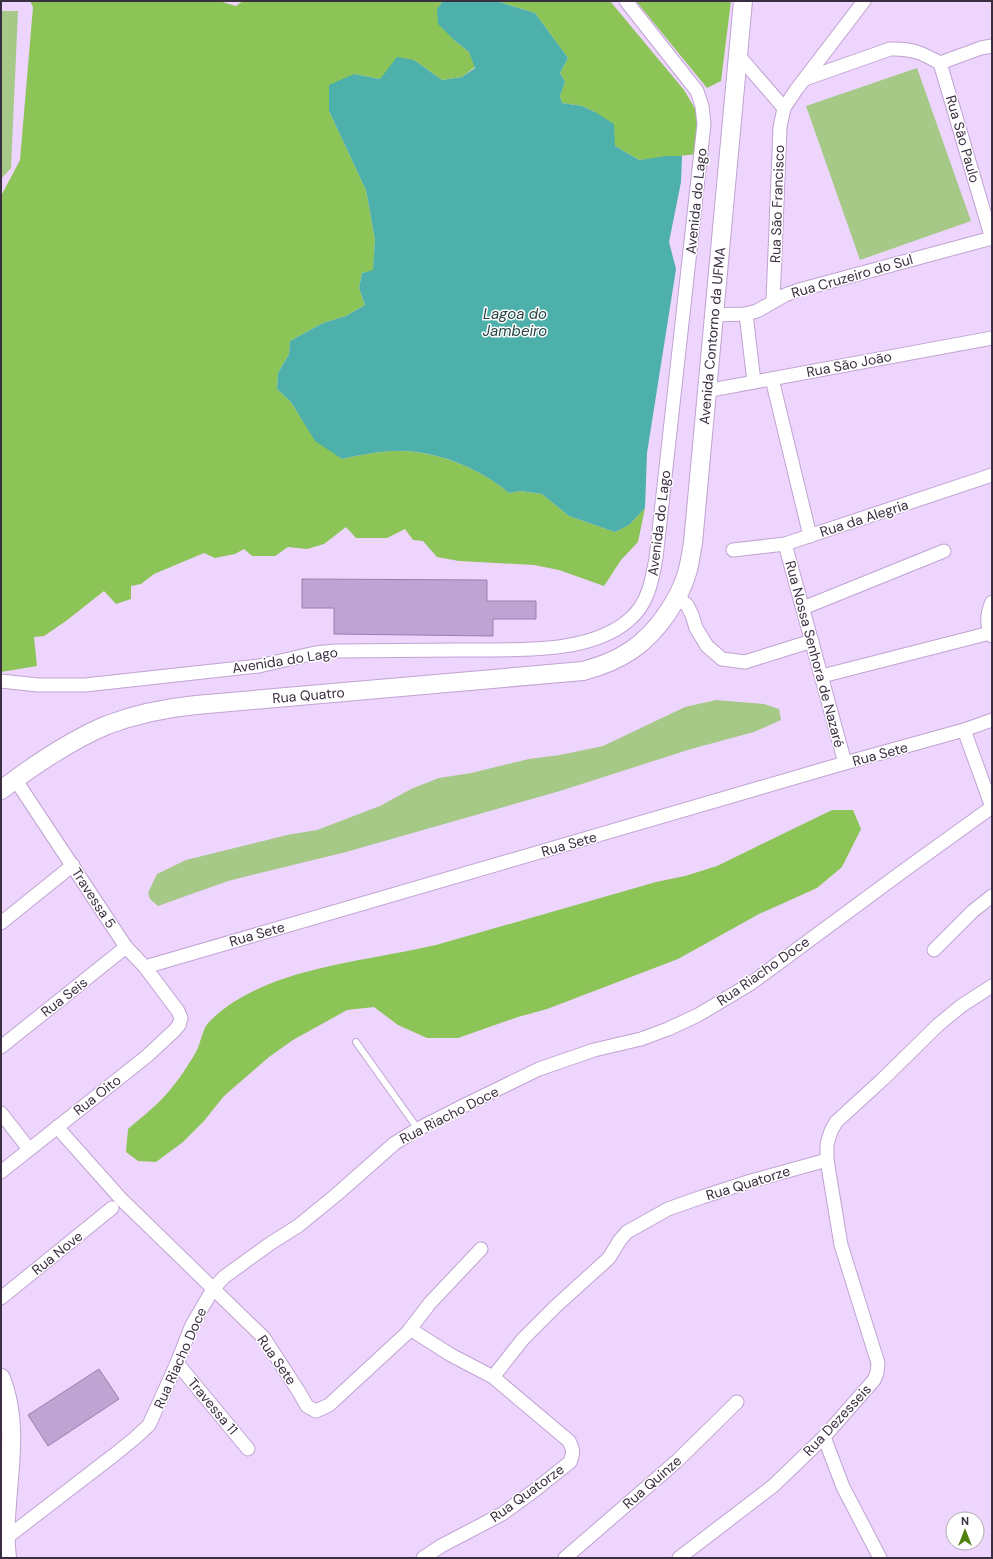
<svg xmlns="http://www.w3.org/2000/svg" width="993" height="1559" font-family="'DM Sans',sans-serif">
<rect width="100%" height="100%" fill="#edd5fd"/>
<g fill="#a6c988">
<path d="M1 8 2 11H18L11 168 1 179Z"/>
<path d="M917 68 971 221 860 260 806 106Z"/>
<path d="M716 700 764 704 779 709 781 720 754 732 691 749 560 791 346 852 228 881 158 906 150 899 148 893 157 874 186 860 287 835 317 830 380 806 411 789 439 778 471 773 529 759 560 755 603 746 685 707Z"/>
</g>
<g fill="#8dc457">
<path d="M30 1H219L236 6 243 1H443L437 9 455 41 469 52 475 67 462 77 442 80 414 60 380 79 354 74 329 111 366 190 375 240 373 271 362 273 359 288 365 305 346 316 323 323 290 341 289 354 278 373 277 389 291 402 303 421 342 459C361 455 385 450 405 451 442 453 482 470 509 493L521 491 542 494 569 516 615 532 629 525 645 508 638 542 621 560 604 586 559 570 534 565 459 561 437 557 423 541 413 540 405 529 387 538H356L346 527 324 544 307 549 288 547 275 556H252L244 549 235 554 215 558 204 553 154 574 141 584 131 586V599L116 604 104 591 66 621 44 636 34 637 37 666 1 672V196L20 160 33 7Z"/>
<path d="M496 1H610L684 90 697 112 698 154 639 160 615 146 595 112 582 106 562 103 560 96 565 82 560 73 568 58 535 13Z"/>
<path d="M636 1H731L721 81 707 88Z"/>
<path d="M832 810H853L861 829 842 867 817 888 759 914 678 959 547 1009 518 1017 458 1038H427L398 1025 374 1007 347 1010 293 1040 269 1057 224 1096 204 1121 183 1142 156 1162 138 1161 126 1152 128 1129C138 1120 150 1111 160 1101 174 1087 186 1069 196 1052 201 1043 202 1029 209 1022 263 967 365 962 436 945L656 882 685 876 717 866Z"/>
</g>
<path fill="#4eb0ab" d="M443 1H496L535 13 568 58 560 73 565 82 560 96 562 103 582 106 595 112 614 124 615 146 639 160 667 156H682L681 182 669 242 676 269 647 453 645 508 629 525 615 532 569 516 542 494 521 491 509 493C482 470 442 453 406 451 385 450 361 455 342 459L315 441 291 402 277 389 278 373 289 354 290 341 323 323 346 316 365 305 359 288 362 273 373 270 375 240 366 190 329 111V85L354 74 380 79 397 57 414 60 442 80 462 77 475 68 469 52 455 41 438 24 437 9Z"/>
<g fill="#bfa3d3" stroke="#9a7fad">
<path d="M302 579 487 580V601H536V619H493V636L334 634V608H302Z"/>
<path d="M99 1369 119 1399 48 1446 28 1415Z"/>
</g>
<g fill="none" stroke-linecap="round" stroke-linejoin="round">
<defs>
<path id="lane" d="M356 1042 418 1129"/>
<g id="street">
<path d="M739 56 784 108 780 127 779 153 773 301"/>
<path d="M940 63 992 239"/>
<path d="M940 63 981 48 992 46"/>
<path d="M805 79 890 49C911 48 922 53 940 63"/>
<path d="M784 108 796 90 864 1"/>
<path d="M746 314 754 382"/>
<path d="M713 315 746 314 757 311 785 295 799 290 992 238"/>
<path d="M772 379 810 536"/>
<path d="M706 391 992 338"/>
<path d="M785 544 845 763"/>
<path d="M733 550 785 544 992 475"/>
<path d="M678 598 687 605 692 615 696 628 707 646 722 659 745 662 812 641"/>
<path d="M992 602C987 613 986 625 992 636"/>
<path d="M803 608 944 551"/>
<path d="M822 676 990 633"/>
<path d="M1 681 38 685H85L259 666 315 653 335 651C377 651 418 650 459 650 511 649 587 656 629 620 648 604 652 581 656 558L704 124 702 106 697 91 626 1"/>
<path d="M964 730 992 807"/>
<path d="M1 923 73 865"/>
<path d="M934 950 973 911 992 896"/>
<path d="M145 967 845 763 964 730 992 720"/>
<path d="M1 1047 126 947"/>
<path d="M1 1113 29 1149"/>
<path d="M57 1127 122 1200 264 1338 299 1392 307 1406 316 1411 329 1405 407 1333 430 1303 481 1249"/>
<path d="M1 1172 147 1056 175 1030 179 1025 181 1018 178 1011 145 967 126 947 15 779"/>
<path d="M1 1298 112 1208"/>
<path d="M410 1329 451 1355 493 1377 569 1441C573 1449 574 1453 570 1462L535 1490 502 1514 441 1546 423 1558"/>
<path d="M177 1363 248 1449"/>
<path d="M493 1377 523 1339 556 1306 609 1258 620 1240 627 1232 668 1209 702 1197 751 1181 827 1160"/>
<path d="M824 1437 843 1487 880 1558"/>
<path d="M1 1542 114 1455 135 1438 149 1425 177 1363 192 1325 213 1289 224 1277 271 1243 298 1226 336 1195 395 1143 418 1129 463 1106 539 1069 594 1050 641 1039 668 1029 698 1015 750 984 906 869 992 807"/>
<path d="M565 1558 677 1461 737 1402"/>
<path d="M679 1558 773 1486 824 1437 874 1380 877 1373 878 1363 841 1245 827 1160V1144L831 1131 836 1122 883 1079 938 1025 961 1006 992 986"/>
</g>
<g id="secondary">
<path id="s1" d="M1 790C34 765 69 741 107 725 136 714 166 708 196 705L583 671C621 661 646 645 668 612 676 600 683 587 687 573 690 563 691 553 693 543L743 1"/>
<path d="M1 1378C24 1436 0 1498 7 1558"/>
</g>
</defs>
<use href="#lane" stroke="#c0a3d3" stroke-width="8"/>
<use href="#street" stroke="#c0a3d3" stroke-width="15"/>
<use href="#secondary" stroke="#c0a3d3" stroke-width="20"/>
<use href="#lane" stroke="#fff" stroke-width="6"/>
<use href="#street" stroke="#fff" stroke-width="13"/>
<use href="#secondary" stroke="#fff" stroke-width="18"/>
</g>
<g text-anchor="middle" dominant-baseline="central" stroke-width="3" stroke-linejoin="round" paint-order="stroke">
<g font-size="14" fill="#3a2e41" stroke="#fff">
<text transform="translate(963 139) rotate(74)">Rua São Paulo</text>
<text transform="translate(696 201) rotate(-84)">Avenida do Lago</text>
<text transform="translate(777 204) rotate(-88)">Rua São Francisco</text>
<text transform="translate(852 276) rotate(-16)">Rua Cruzeiro do Sul</text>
<text stroke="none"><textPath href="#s1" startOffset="993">Avenida Contorno da UFMA</textPath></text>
<text transform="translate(849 364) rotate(-11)">Rua São João</text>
<text transform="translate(864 518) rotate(-18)">Rua da Alegria</text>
<text transform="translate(659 523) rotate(-83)">Avenida do Lago</text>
<text transform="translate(815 654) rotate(75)">Rua Nossa Senhora de Nazaré</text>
<text transform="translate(285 660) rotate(-9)">Avenida do Lago</text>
<text stroke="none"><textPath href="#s1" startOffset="329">Rua Quatro</textPath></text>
<text transform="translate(880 754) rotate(-15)">Rua Sete</text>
<text transform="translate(569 844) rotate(-16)">Rua Sete</text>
<text transform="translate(94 898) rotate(57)">Travessa 5</text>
<text transform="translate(257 934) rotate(-16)">Rua Sete</text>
<text transform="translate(763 971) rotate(-35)">Rua Riacho Doce</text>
<text transform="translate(64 997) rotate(-38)">Rua Seis</text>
<text transform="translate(97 1095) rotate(-38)">Rua Oito</text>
<text transform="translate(449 1115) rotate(-27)">Rua Riacho Doce</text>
<text transform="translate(748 1183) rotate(-17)">Rua Quatorze</text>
<text transform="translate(57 1253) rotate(-39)">Rua Nove</text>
<text transform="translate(180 1358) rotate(-66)">Rua Riacho Doce</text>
<text transform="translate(277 1360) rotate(55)">Rua Sete</text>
<text transform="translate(213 1406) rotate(50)">Travessa 11</text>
<text transform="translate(837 1420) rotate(-47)">Rua Dezesseis</text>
<text transform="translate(652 1482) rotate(-41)">Rua Quinze</text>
<text transform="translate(527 1493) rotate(-36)">Rua Quatorze</text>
</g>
<g font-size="15" font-style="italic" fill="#264442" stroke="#fff">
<text x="515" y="314">Lagoa do<tspan x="515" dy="17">Jambeiro</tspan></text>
</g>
</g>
<rect width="993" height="1559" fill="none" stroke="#3a2e41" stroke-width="4"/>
<g transform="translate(965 1531)"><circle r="19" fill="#ffffff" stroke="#b0abb3"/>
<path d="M0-3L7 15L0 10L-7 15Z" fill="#4f7f0d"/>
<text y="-6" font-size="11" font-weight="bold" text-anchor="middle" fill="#3a2e41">N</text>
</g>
</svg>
